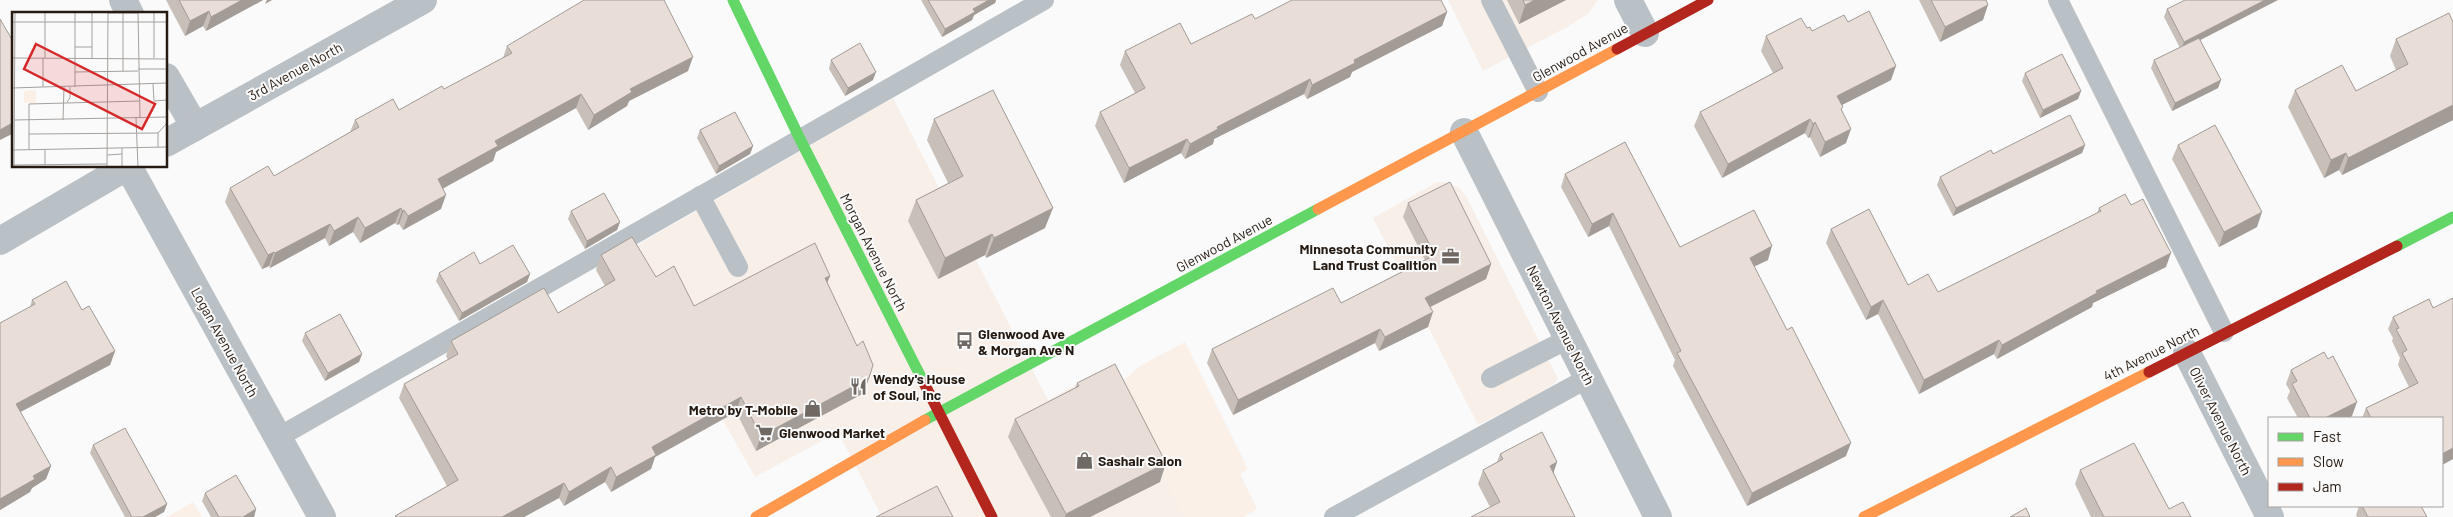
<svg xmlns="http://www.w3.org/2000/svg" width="2453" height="517" font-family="Barlow,sans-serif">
<rect width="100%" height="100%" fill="#fafafa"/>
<g fill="#f8efe9">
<path d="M1448 0H1598L1589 13 1569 26 1483 71Z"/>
<path d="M893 98 1048 400 1110 366 1186 517H882L838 432 755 477 627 251Z"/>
<path d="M1437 182H1445L1460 188 1467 198 1558 379 1554 384 1524 402 1478 425 1373 218Z"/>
</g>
<g fill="#faf0e8">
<path d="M1185 342 1248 469 1240 474 1257 509 1243 517H1186L1119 384 1140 366Z"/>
<path d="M193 502 202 517H167Z"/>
</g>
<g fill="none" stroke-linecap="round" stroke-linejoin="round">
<g stroke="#bac1c6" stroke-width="20">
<path d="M1491 0 1538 92"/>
<path d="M2058 0 2224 332"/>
<path d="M700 196 738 267"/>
<path d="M1491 378 1568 339"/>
<path d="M277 438 1044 0"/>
<path d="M1334 517 1588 378"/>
</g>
<g stroke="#bac1c6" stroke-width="28">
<path d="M123 0 130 14"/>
<path d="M1628 0 1645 33"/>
<path d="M166 77 195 127"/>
<path d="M1464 132 1658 517"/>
<path d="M166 143 423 0"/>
<path d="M0 241 128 166 322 517"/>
<path d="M2187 353 2270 517"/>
</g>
<g stroke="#63d668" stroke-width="11">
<path d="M733 0 800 139 924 383"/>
<path d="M2397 246 2453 217"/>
<path d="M925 420 1318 209"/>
</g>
<g stroke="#ff974d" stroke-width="11">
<path d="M1318 209 1617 49"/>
<path d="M756 517 925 420"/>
<path d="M1864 517 2149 372"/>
</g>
<g stroke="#b3261e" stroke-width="11">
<path d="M1617 49 1708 0"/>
<path d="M2149 372 2397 246"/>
<path d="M924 383 992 517"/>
</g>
</g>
<g fill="#c8bfb9">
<path d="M166 0H263L206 31 203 26 185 36Z"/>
<path d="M921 0H996L995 3 974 15 972 20 942 37Z"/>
<path d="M1507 0H1566L1519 24Z"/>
<path d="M1919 0H1986L1983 20 1940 42Z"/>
<path d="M2167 9 2200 40 2221 80 2218 88 2172 111 2151 68 2154 60 2180 48 2164 17Z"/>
<path d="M1447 12 1442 26 1352 72 1350 77 1307 99 1304 94 1214 139 1213 144 1185 159 1181 153 1124 183 1095 126 1100 112 1135 93 1120 65 1125 51 1191 44 1255 19Z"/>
<path d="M1848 22 1891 80 1842 105V111L1846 143 1820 157 1810 137 1808 138 1805 133 1722 178 1694 126 1700 112 1773 73 1761 51 1766 36 1807 28 1812 31Z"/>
<path d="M2453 22V120L2342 175 2339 170 2324 178 2288 107 2295 90 2356 91 2396 70 2390 56 2396 39Z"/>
<path d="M507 46 688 71 629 101 627 106 588 130 576 108 496 152 493 161 443 188 441 209 403 230 399 224 397 225 395 223 360 243 353 232 329 246 325 238 270 268 269 266 262 269 225 202 230 188 274 176 350 132 355 120 399 110 444 89 503 58Z"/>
<path d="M831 60 873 80 845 96 829 69Z"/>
<path d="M2025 73 2081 91 2078 99 2040 118 2022 81Z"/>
<path d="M934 119 1045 228 986 258 985 255 938 279 908 221 916 200 948 183 927 140Z"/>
<path d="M700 130 753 146 750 154 716 174 697 138Z"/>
<path d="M2085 145 2082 153 1953 216 1937 185 1940 177 1993 154Z"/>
<path d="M2178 145 2257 227 2219 247 2172 159Z"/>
<path d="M1565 174 1680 247 1768 260 1754 266 1846 456 1747 506 1673 366 1675 360 1609 226 1588 237 1561 187Z"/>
<path d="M1408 203 1491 264 1486 279 1430 307 1428 327 1379 351 1375 343 1233 415 1207 363 1212 349 1341 303 1425 260 1403 217Z"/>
<path d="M2131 205 2166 267 2093 303 2092 307 1997 359 1994 354 1919 394 1878 314 1866 320 1826 243 1831 229 1908 285 1938 292 2097 213 2099 208Z"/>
<path d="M571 211 620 222 617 230 585 249 568 219Z"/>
<path d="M601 255 656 277 694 306 830 276 827 283 869 378 864 393 756 451 736 412 655 457 651 469 611 492 605 482 564 506 559 498 524 517H395V516L447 486 399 398 404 384 448 360 446 356 451 341 558 313 605 286 596 270Z"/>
<path d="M480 264 530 274 527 282 459 321 436 281 439 273Z"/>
<path d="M2429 299 2453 459 2442 465V418H2362L2366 408 2409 387 2398 365 2400 358 2392 341 2393 338 2388 329 2393 317Z"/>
<path d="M32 300 82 310 115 351 110 365 20 412 51 466 46 479 32 488 30 492 0 510V323L30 307Z"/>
<path d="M305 333 362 354 359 362 325 381 302 341Z"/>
<path d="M2291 370 2352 416 2348 418H2298L2287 398 2290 391 2286 384Z"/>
<path d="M1077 383 1160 482 1090 517H1051L1008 437 1015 419 1075 388Z"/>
<path d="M93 445 167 504 164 512 155 517H125L90 453Z"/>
<path d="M1500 454 1557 462 1553 474 1490 507 1478 484 1483 470 1497 462Z"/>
<path d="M2080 470 2169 509 2191 517H2091L2075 484Z"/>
<path d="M205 493 256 509 254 517H211L202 501Z"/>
<path d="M2359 506H2421L2427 517H2357L2356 515Z"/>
</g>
<g fill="#a29b96">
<path d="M242 0H263L206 31 211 17Z"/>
<path d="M267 0H272L265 4Z"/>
<path d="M989 0H996L995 3 974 15 972 20 942 37 945 29 973 9Z"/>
<path d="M1535 0H1566L1519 24 1525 5Z"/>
<path d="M2265 0H2278L2181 50 2184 42Z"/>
<path d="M1988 5 1983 20 1940 42 1945 27Z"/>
<path d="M209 11 203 26 185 36 190 21Z"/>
<path d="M1447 12 1442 26 1352 72 1350 77 1307 99 1312 85 1354 60Z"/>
<path d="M693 57 688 71 629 101 627 106 588 130 594 115 630 89Z"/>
<path d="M1896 66 1891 80 1832 110 1837 96Z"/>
<path d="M876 72 873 80 845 96 848 88Z"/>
<path d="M1310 79 1304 94 1214 139 1213 144 1185 159 1190 144 1217 127Z"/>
<path d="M2221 80 2218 88 2172 111 2175 103Z"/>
<path d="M2081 91 2078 99 2040 118 2043 110Z"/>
<path d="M581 94 576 108 496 152 493 161 433 194 438 179 495 141Z"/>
<path d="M2453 105V120L2342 175 2348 158Z"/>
<path d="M1810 119 1805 133 1722 178 1728 164Z"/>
<path d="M14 122V133L0 140V130Z"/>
<path d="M1815 122 1810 137 1808 138 1813 124Z"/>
<path d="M1851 129 1846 143 1820 157 1825 142Z"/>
<path d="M1187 139 1181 153 1124 183 1129 168Z"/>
<path d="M2085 145 2082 153 1953 216 1956 208Z"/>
<path d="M753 146 750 154 716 174 719 166Z"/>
<path d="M2346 153 2339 170 2324 178 2331 160Z"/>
<path d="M446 195 441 209 403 230 408 216Z"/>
<path d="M401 208 395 223 360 243 365 228Z"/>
<path d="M1053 208 1045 228 986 258 994 238Z"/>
<path d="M404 210 399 224 397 225 402 211Z"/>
<path d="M2262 212 2257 227 2219 247 2224 232Z"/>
<path d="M1613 213 1609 226 1588 237 1592 224Z"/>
<path d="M358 217 353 232 329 246 334 231Z"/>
<path d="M620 222 617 230 585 249 587 241Z"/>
<path d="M330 224 325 238 270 268 275 253Z"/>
<path d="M992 234 985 255 938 279 945 258Z"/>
<path d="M1772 246 1768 260 1745 271 1750 258Z"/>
<path d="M274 252 269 266 262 269 268 255Z"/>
<path d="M2171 253 2166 267 2093 303 2092 307 1997 359 2002 345 2096 291Z"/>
<path d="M1491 264 1486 279 1420 312 1425 298Z"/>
<path d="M530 274 527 282 459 321 462 313Z"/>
<path d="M830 276 824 290 825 278Z"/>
<path d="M1883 300 1878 314 1866 320 1871 307Z"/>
<path d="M1433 312 1428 327 1379 351 1385 337Z"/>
<path d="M1380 329 1375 343 1233 415 1238 400Z"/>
<path d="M1999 340 1994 354 1919 394 1924 380Z"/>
<path d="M115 351 110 365 11 417 16 404Z"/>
<path d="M362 354 359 362 325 381 328 373Z"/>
<path d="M869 378 864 393 756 451 761 436Z"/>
<path d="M741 397 736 412 655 457 651 469 611 492 616 477 652 447Z"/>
<path d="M2357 402 2352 416 2348 418H2325Z"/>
<path d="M1851 443 1846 456 1747 506 1752 493Z"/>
<path d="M2453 448V459L2442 465V454Z"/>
<path d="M1557 462 1552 477 1550 466Z"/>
<path d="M1166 463 1160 482 1090 517H1065L1066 514Z"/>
<path d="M51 466 46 479 32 488 30 492 0 510V499L33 476Z"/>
<path d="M611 467 605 482 564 506 569 492Z"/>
<path d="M564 483 559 498 524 517H502Z"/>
<path d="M167 504 164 512 155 517H143Z"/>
<path d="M256 509 254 517H243Z"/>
</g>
<g fill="#e8ded7" stroke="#a29b96">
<path d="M179 0H242L211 17 209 11 190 21Z"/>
<path d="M584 0H664L693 57 630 89 632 92 594 115 581 94 495 141 498 146 438 179 446 195 408 216 404 210 402 211 401 208 365 228 358 217 334 231 330 224 275 253 274 252 268 255 230 188 268 166 274 176 359 127 355 120 393 99 399 110 442 86 444 89 512 53 507 46Z"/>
<path d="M928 0H989L973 9 975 12 945 29Z"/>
<path d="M1292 0H1441L1447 12 1354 60 1355 63 1312 85 1310 79 1217 127 1218 129 1190 144 1187 139 1129 168 1100 112 1145 88 1125 51 1180 23 1191 44 1252 14 1255 19Z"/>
<path d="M1523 0H1535L1525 5Z"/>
<path d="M1931 0H1986L1988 5 1945 27Z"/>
<path d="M2185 0H2265L2184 42 2167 9Z"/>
<path d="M1869 11 1896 66 1837 96 1843 107 1841 109 1851 129 1825 142 1815 122 1813 124 1810 119 1728 164 1700 112 1783 68 1766 36 1801 18 1807 28 1810 27 1812 31 1844 15 1848 22Z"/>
<path d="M2449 13 2453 22V105L2348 158 2346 153 2331 160 2295 90 2342 65 2356 91 2408 64 2396 39Z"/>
<path d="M0 19 14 43V122L0 130Z"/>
<path d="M2199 38 2221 80 2175 103 2154 60Z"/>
<path d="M860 43 876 72 848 88 831 60Z"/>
<path d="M2062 54 2081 91 2043 110 2025 73Z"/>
<path d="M993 90 1053 208 994 238 992 234 945 258 916 200 963 176 934 119Z"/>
<path d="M735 112 753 146 719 166 700 130Z"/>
<path d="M2070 115 2085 145 1956 208 1940 177 1991 150 1993 154Z"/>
<path d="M2215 125 2262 212 2224 232 2178 145Z"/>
<path d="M1625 142 1680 247 1754 210 1772 246 1750 258 1787 330 1792 327 1851 443 1752 493 1677 353 1681 351 1613 213 1592 224 1565 174Z"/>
<path d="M1450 182 1491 264 1425 298 1433 312 1385 337 1380 329 1238 400 1212 349 1333 288 1341 303 1435 255 1408 203Z"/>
<path d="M604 193 620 222 587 241 571 211Z"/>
<path d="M2125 194 2131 205 2143 199 2171 253 2096 291 2097 293 2002 345 1999 340 1924 380 1883 300 1871 307 1831 229 1869 209 1908 285 1928 274 1938 292 2101 211 2099 208Z"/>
<path d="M632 237 656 277 674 266 694 306 815 243 830 276 825 278 857 346 863 341 873 365 869 378 761 436 741 397 652 447 656 455 616 477 611 467 569 492 564 483 502 517H396L395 516 458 480 404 384 458 354 451 341 544 288 558 313 615 280 601 255Z"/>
<path d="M513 245 530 274 462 313 439 273 474 252 480 264Z"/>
<path d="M66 281 82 310 89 306 115 351 16 404 51 466 33 476 35 479 0 499V323L35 304 32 300Z"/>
<path d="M2453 298V448L2442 454V418H2371L2366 408 2418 383 2402 353 2407 350 2396 329 2399 328 2393 317 2429 299 2433 308Z"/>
<path d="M340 314 362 354 328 373 305 333Z"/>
<path d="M2324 352 2328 359 2333 356 2357 402 2325 418H2310L2292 384 2297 381 2291 370Z"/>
<path d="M1115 364 1166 463 1066 514 1015 419 1079 386 1077 383Z"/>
<path d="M125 428 167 504 143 517H132L93 445Z"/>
<path d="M1542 432 1557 462 1550 466 1575 517H1471L1500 502 1483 470 1503 459 1500 454Z"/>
<path d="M2134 443 2169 509 2183 502 2191 517H2104L2080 470Z"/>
<path d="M236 475 256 509 243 517H219L205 493Z"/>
<path d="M937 486 953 517H876Z"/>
<path d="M2362 506H2421L2427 517H2368Z"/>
<path d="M2026 508 2030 517H2010Z"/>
</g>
<defs>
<symbol id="office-bare" viewBox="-9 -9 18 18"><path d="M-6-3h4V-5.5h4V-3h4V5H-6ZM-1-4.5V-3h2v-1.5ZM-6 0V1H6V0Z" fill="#706963" stroke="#fafafa" stroke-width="2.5" paint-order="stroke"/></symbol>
<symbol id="bus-bare" viewBox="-9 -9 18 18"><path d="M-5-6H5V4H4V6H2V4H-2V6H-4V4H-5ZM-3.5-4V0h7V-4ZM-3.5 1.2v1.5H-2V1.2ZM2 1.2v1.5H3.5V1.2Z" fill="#706963" stroke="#fafafa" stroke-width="2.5" paint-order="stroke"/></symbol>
<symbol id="restaurant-bare" viewBox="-9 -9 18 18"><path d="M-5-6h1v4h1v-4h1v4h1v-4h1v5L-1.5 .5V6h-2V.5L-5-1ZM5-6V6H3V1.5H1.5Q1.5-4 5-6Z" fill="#706963" stroke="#fafafa" stroke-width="2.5" paint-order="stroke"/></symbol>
<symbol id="shop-bare" viewBox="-9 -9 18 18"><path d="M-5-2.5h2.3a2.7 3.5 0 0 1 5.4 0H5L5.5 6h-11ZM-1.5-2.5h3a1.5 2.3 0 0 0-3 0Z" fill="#706963" stroke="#fafafa" stroke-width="2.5" paint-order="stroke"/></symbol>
<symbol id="supermarket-bare" viewBox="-9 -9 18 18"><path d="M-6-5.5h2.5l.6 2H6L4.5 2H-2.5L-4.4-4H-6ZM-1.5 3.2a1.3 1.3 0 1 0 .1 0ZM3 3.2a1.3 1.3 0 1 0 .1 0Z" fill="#706963" stroke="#fafafa" stroke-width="2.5" paint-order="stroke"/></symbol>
</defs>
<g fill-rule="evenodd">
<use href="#office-bare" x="1438" y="244" width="25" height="25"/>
<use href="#bus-bare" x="952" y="328" width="25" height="25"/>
<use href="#restaurant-bare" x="846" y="374" width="25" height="25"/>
<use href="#shop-bare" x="800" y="396" width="25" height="25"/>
<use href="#supermarket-bare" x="752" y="420" width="25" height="25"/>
<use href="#shop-bare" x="1072" y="448" width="25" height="25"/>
</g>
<g text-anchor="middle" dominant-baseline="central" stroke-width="4" stroke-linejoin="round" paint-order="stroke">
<g font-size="14" fill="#261b12" stroke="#fafafa">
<text transform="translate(1580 52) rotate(-29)">Glenwood Avenue</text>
<text transform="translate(295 71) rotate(-29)">3rd Avenue North</text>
<text transform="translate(1224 243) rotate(-28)">Glenwood Avenue</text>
<text transform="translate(874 252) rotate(63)">Morgan Avenue North</text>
<text transform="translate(1561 325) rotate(63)">Newton Avenue North</text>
<text transform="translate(225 342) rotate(61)">Logan Avenue North</text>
<text transform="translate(2151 353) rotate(-27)">4th Avenue North</text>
<text transform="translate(2221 421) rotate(63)">Oliver Avenue North</text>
</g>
<g font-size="14" font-weight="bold" fill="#261b12" stroke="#fafafa" text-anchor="start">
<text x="1437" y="248" text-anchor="end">Minnesota Community<tspan x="1437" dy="16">Land Trust Coalition</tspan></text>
<text x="978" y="333">Glenwood Ave<tspan x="978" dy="16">&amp; Morgan Ave N</tspan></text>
<text x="873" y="378">Wendy's House<tspan x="873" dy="16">of Soul, Inc</tspan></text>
<text x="798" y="409" text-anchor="end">Metro by T-Mobile</text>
<text x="779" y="432">Glenwood Market</text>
<text x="1098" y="460">Sashair Salon</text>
</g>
</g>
<g transform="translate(12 12)">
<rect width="155" height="155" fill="#fafafa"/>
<path d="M24 78V91H12V79Z" fill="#faf0e8"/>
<path fill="none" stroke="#a5a19d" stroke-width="1" d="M111 0V59M126 0 128 106M96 1H126M0 10H155M63 35H80M0 46 155 47M33 46V0M80 46V0M142 46V0M126 57H155M63 60 126 59M141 72 142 89 155 88M31 75V46M63 75V0M0 76 155 71M55 90 58 86V75M124 106 126 155M2 108 155 105M51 108 52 75M17 122 146 121M146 135V121L155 111M110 136V155M17 137V92L128 89M33 137V153M1 138 155 135M95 143 110 142M2 153 95 152M2 155 3 0M95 155 96 0"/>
<path fill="#d62828" fill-opacity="0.15" stroke="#d62828" stroke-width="2.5" d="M24 32 143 92 130 117 12 57Z"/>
<rect width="155" height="155" fill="none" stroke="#261b12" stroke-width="2.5"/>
</g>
<rect x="2268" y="417" width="175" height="90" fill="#fafafa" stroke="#a5a19d"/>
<rect x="2278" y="433" width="25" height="8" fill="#63d668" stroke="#a5a19d"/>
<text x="2313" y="442" font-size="15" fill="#261b12">Fast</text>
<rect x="2278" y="458" width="25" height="8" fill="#ff974d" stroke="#a5a19d"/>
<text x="2313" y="467" font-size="15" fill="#261b12">Slow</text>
<rect x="2278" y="483" width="25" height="8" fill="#b3261e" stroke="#a5a19d"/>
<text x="2313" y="492" font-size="15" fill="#261b12">Jam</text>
</svg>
